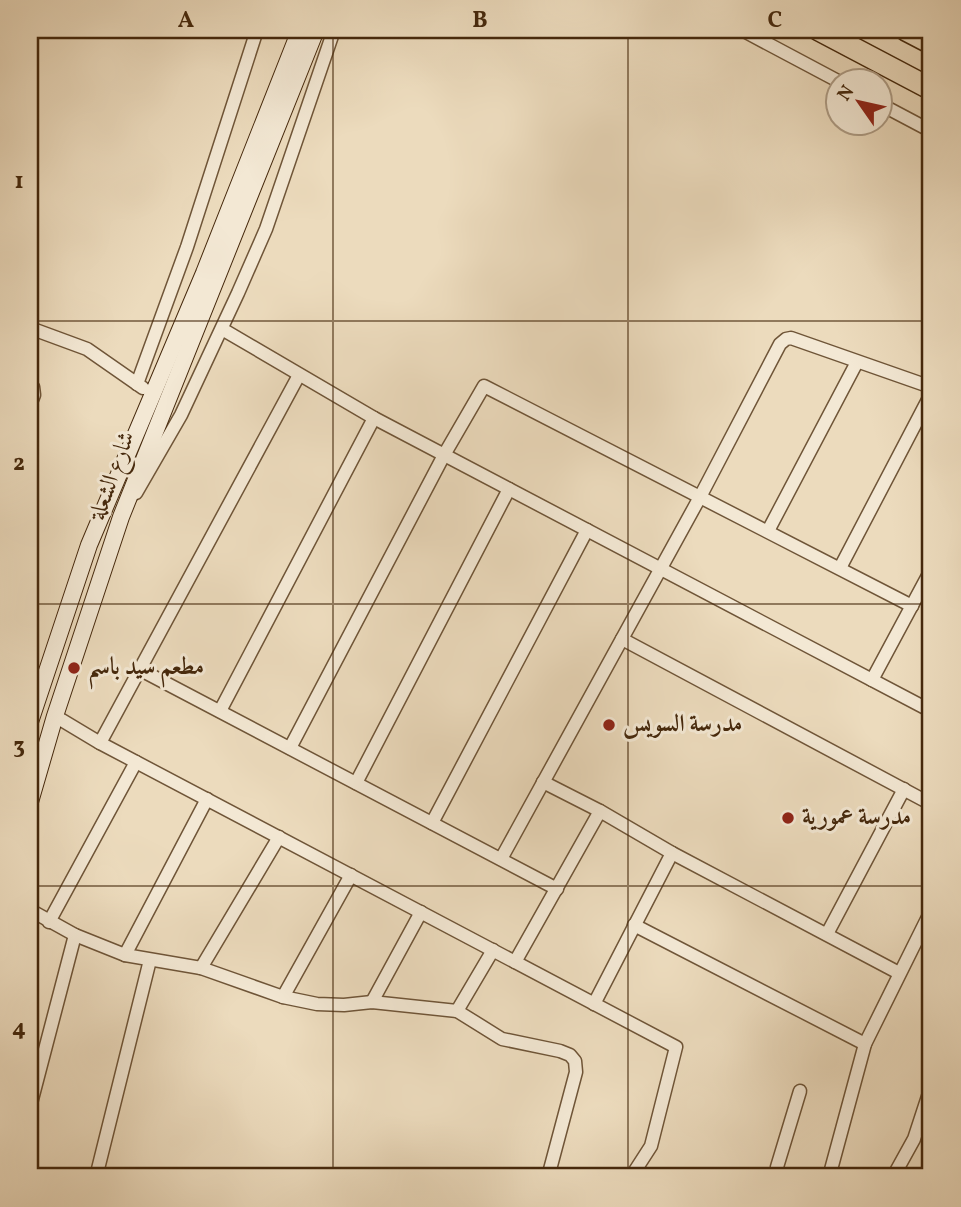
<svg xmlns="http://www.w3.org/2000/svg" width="961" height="1207" font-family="Vollkorn,Amiri,serif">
<rect width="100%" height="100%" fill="#ecdbbd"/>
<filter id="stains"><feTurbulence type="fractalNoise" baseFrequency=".00286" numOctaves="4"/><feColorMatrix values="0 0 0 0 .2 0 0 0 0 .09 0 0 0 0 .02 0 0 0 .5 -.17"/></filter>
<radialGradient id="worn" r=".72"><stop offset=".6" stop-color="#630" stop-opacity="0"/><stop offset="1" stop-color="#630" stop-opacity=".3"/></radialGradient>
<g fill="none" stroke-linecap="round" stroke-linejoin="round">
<defs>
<g id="minor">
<path d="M742 30 838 81"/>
<path d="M880 104 931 131"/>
<path d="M30 328 87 349 143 388"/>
<path d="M222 329 374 418 931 711"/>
<path d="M30 384 33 387 34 395 30 405"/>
<path d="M137 384 187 247 257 30"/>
<path d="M136 493 181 415 238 293 266 229 334 30"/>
<path d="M768 531 857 362"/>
<path d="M840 568 931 394"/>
<path d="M622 639 931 804"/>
<path d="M139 669 557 889"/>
<path d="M872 680 931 570"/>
<path d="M220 711 374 418"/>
<path d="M55 716 100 743 676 1047 651 1146 631 1177"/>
<path d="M100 743 299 375"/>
<path d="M290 748 444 455 484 386 912 606"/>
<path d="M543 782 600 811 672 853 899 973"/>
<path d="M356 783 509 489"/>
<path d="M432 823 587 530"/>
<path d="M501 859 700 497 780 344 786 339 791 338 931 387"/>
<path d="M30 910 75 935 125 955 201 968 283 997 317 1004 344 1005 372 1002 457 1011 502 1039 560 1051 570 1055 575 1061 576 1072 548 1177"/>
<path d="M49 922 136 762"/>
<path d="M634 925 865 1044"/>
<path d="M827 934 904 789"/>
<path d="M125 955 207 799"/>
<path d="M515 962 600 811"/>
<path d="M201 968 279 837"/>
<path d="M283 997 351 875"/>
<path d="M372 1002 421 912"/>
<path d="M594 1004 672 853"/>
<path d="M457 1011 493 950"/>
<path d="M30 1107 75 935"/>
<path d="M30 1173 52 1177"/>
<path d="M96 1177 150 960"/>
<path d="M777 1177V1167L800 1091"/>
<path d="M829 1177 865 1044 931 911"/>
<path d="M893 1177 914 1139 931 1087"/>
</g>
<g id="secondary">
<path d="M30 722 89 545 204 273 300 30"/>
<path d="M30 802 55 716 121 517 316 30"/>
</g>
<g id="motorway">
<path d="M819 30 931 89"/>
<path d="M906 30 931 43"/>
</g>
</defs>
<use href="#minor" stroke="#6f5538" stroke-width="15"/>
<use href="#secondary" stroke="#45280c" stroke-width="18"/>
<use href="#motorway" stroke="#45280c" stroke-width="24"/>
<use href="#minor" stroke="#f3e8d4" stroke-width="12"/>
<use href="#secondary" stroke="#f3e8d4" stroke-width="16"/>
<use href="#motorway" stroke="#ecdbbd" stroke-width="21"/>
</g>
<path fill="none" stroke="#45280c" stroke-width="2" stroke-opacity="0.55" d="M333 30V1177M628 30V1177M30 321H931M30 604H931M30 886H931"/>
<g fill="#8f2418" stroke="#f3e8d4" stroke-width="2.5">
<circle cx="74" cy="668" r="7"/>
<circle cx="609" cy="725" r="7"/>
<circle cx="788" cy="818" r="7"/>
</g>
<g text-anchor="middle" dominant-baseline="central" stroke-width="6" stroke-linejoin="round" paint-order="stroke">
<g font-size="24" fill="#45280c" stroke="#f3e8d4">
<text transform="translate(113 476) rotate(-70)">شارع الشعلة</text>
</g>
<g font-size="24" font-weight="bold" fill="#45280c" stroke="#f3e8d4" text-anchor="start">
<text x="88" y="668">مطعم سيد باسم</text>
<text x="623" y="725">مدرسة السويس</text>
<text x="802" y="818">مدرسة عمورية</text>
</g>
</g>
<rect width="961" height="1207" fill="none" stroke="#ecdbbd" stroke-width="77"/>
<g transform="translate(859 102) rotate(304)"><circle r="33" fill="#f3e8d4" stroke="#ad9b84" stroke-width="2"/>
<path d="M0-5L12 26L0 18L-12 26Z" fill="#8f2418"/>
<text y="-10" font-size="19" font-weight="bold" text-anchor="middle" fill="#45280c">N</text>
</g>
<rect x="38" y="38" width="884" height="1130" fill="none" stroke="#45280c" stroke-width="2.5"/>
<g font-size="23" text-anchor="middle" font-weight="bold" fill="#45280c">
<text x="186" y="27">A</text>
<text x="480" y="27">B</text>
<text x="775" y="27">C</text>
<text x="19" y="188">1</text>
<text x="19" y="470">2</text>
<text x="19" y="753">3</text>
<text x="19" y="1035">4</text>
</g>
<rect width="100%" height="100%" filter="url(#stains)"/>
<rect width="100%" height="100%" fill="url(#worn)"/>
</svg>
